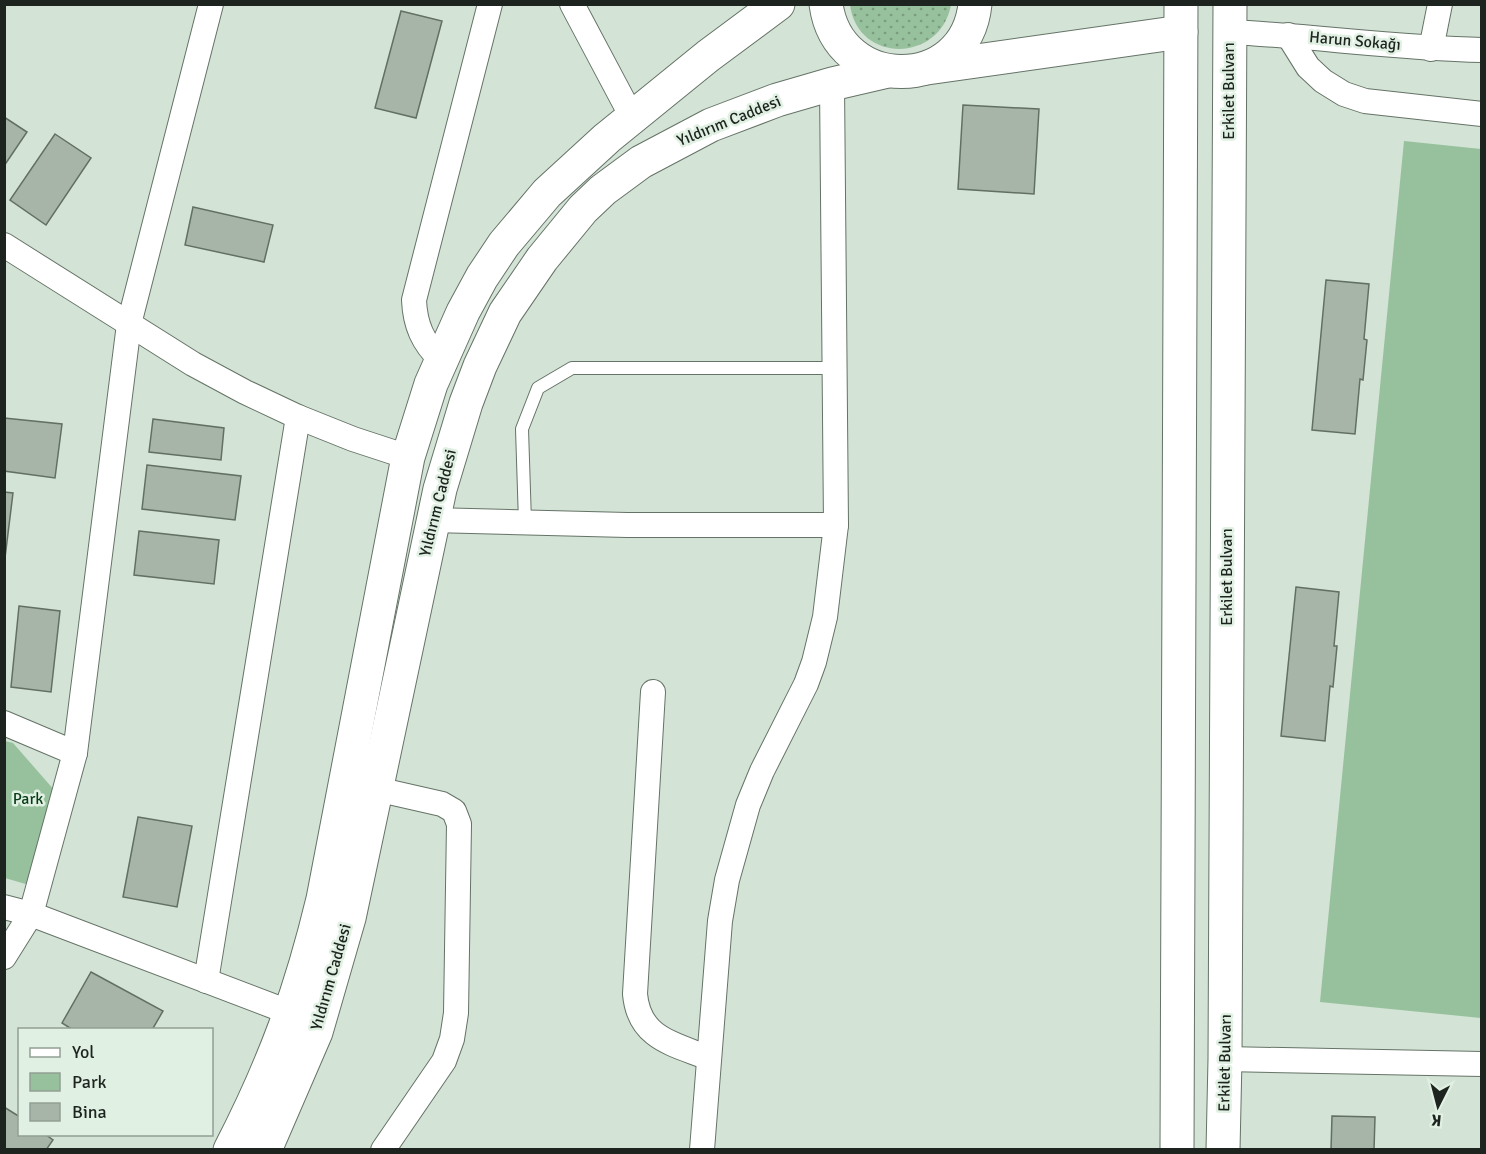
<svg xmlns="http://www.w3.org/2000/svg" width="1486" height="1154" font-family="Signika,sans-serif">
<defs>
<pattern id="grass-dots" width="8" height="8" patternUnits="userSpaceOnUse" patternTransform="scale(1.5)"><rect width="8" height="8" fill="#96c19c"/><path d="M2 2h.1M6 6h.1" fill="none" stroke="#7a9c7f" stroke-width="1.8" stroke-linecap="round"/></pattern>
</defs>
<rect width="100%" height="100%" fill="#d3e3d5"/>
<path fill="url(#grass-dots)" d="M850 5V4L951 5C940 63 858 64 850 5Z"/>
<g fill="#96c19c">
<path d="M1404 141 1481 149V1018L1320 1002Z"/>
<path d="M5 741 13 743 55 791 29 885 5 878Z"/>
</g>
<g fill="#a6b5a8" stroke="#627064" stroke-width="1.5">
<path d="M401 11 442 21 416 118 375 108Z"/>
<path d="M963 105 1039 109 1034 194 958 189Z"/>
<path d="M4 117 27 132 4 166Z"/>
<path d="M55 134 91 158 46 225 10 200Z"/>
<path d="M193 207 273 225 264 262 185 245Z"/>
<path d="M1326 280 1369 284 1364 339 1367 340 1363 380 1360 379 1355 434 1312 430Z"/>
<path d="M4 418 62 424 55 478 4 471Z"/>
<path d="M153 419 224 428 221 460 149 452Z"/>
<path d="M147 465 241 476 235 520 142 509Z"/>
<path d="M4 492 13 493 4 566Z"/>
<path d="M139 531 219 540 214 584 134 575Z"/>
<path d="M1296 587 1339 592 1334 646H1337L1333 687 1330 686 1325 741 1281 736Z"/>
<path d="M19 606 60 611 51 692 11 687Z"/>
<path d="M138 817 192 826 177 907 123 897Z"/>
<path d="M91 972 163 1011 152 1030H73L62 1023Z"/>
<path d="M4 1107 20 1117V1134H45L53 1140 46 1150H4Z"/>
<path d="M1332 1116 1375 1117 1374 1150H1331Z"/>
</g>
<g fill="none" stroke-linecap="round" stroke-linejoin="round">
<defs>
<path id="lane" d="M525 522 522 429 538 388 572 368H836"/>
<g id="street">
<path d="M572 4 632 117"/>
<path d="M1229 32C1313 36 1397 48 1482 50"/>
<path d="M1288 35 1308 67 1323 81 1344 94 1365 101 1482 114"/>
<path d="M1431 49 1440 4"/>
<path d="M4 245 193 364 245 392 298 417 353 439 408 457"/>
<path d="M441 360C423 343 415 325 414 300L490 4"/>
<path d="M432 520 627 525H836"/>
<path d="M653 692 635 994C639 1039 674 1044 709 1058"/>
<path d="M4 723 75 753"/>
<path d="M376 789 442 804 454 811 459 824 456 1013 452 1039 444 1061 383 1150"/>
<path d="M4 907 31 914 291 1013"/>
<path d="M4 957 31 914 75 753 129 324 211 4"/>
<path d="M206 981 298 417"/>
<path d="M1225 1059 1482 1064"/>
<path d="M702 1150 720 921 727 880 748 805 762 771 806 684 814 662 825 617 836 525 832 84"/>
</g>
<g id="secondary">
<path d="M826 4C838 94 966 94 975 4"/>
<path d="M927 68 1181 32"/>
<path d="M230 1150C274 1065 301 991 323 899L408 457 431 384 463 312 482 277 504 244 547 193 607 138 708 56 778 4"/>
<path d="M265 1150 316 1032 349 918 440 489 466 403 480 366 505 313 542 259 583 209 603 190 641 162 711 125 777 100 832 84 888 71"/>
</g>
<g id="primary">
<path d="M1177 1150 1181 4"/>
<path d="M1223 1150 1225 1059 1230 4"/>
</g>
</defs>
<use href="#lane" stroke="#657367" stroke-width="14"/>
<use href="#street" stroke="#657367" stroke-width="26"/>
<use href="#secondary" stroke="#657367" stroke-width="35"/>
<use href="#primary" stroke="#657367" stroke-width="35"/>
<use href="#lane" stroke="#fff" stroke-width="12"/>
<use href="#street" stroke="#fff" stroke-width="24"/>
<use href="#secondary" stroke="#fff" stroke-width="33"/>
<use href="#primary" stroke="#fff" stroke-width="33"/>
</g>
<g text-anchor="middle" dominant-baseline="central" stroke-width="5" stroke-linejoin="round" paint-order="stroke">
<g font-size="16" fill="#1d231e" stroke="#e0f0e2">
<text transform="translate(1355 41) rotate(5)">Harun Sokağı</text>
<text transform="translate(1229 91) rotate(-90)">Erkilet Bulvarı</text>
<text transform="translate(729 121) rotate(-22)">Yıldırım Caddesi</text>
<text transform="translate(438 503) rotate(-76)">Yıldırım Caddesi</text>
<text transform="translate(1227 577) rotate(-90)">Erkilet Bulvarı</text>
<text transform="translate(331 977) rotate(-74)">Yıldırım Caddesi</text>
<text transform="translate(1225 1063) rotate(-89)">Erkilet Bulvarı</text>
</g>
<g font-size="16" fill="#073c17" stroke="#e0f0e2">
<text x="28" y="799">Park</text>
</g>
</g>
<rect width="1486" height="1154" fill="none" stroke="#1d231e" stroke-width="12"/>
<rect x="18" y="1028" width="195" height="108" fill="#e0f0e2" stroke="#929e94" stroke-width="1.5"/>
<rect x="30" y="1048" width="30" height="9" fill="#ffffff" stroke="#929e94" stroke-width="1.5"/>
<text x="72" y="1058" font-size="18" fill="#1d231e">Yol</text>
<rect x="30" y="1073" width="30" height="18" fill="#96c19c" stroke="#929e94" stroke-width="1.5"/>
<text x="72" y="1088" font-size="18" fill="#1d231e">Park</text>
<rect x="30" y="1103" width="30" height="18" fill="#a6b5a8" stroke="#929e94" stroke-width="1.5"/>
<text x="72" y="1118" font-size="18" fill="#1d231e">Bina</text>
<g transform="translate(1438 1106) rotate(186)" stroke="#e0f0e2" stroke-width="4.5" paint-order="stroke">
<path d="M0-4.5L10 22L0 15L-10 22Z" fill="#1d231e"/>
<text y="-9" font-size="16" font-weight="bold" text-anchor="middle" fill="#1d231e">K</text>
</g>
</svg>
